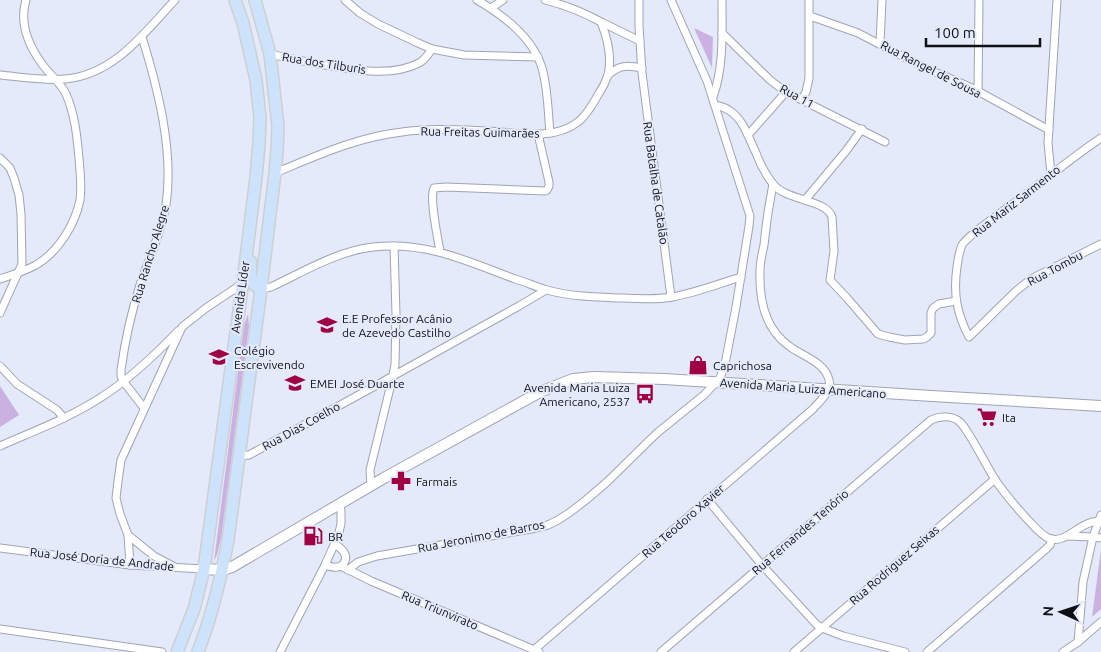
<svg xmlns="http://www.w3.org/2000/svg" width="1101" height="652" font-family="Ubuntu,sans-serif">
<rect width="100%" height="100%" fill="#e4eafa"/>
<g fill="#cbb1e1">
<path d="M694 28 713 37 712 68Z"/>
<path d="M248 314 249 326 221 539 217 555 214 561 244 325Z"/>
<path d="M0 386 19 415 0 427Z"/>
<path d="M1101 549V609L1092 617Z"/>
</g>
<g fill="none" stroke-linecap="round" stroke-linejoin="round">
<defs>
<g id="street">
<path d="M345 0 360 13 378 24 418 43 432 49 464 55 538 57"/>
<path d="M477 0C503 15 533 38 542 68 548 89 548 112 550 133"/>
<path d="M639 0V26L642 73 671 297"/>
<path d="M491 8 503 0"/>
<path d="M810 16 858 33 923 67 972 88 1049 130"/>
<path d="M601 22 640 41"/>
<path d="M722 33 770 80 786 92 885 142"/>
<path d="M142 37C158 89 174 151 166 205 161 233 149 259 140 285 131 313 125 341 121 370V376L123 381 144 408"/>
<path d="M880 44 882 0"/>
<path d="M270 54C286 58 303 61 319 64 350 69 390 78 419 63 425 60 428 55 432 49"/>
<path d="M0 75C21 77 44 81 65 79 114 75 144 33 175 0"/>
<path d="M608 75C620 65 626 65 642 68"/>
<path d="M978 92 979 0"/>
<path d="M713 97C724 67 722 32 722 0"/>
<path d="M802 99 806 92 809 78V0"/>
<path d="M715 105C720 106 726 108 730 111 744 120 749 139 756 153 760 164 766 175 773 184 786 201 826 199 832 217L834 251 830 280 832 282 847 298 878 334 889 337 905 340 923 339 927 337 931 333V313L933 308 939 304 956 301"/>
<path d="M748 135 786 92"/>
<path d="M1101 138C1074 156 1050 176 1025 195 1009 207 994 217 979 229 973 234 966 239 962 245 959 252 958 260 957 267 953 294 957 314 969 337L1016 291 1031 279 1101 244"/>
<path d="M0 158 10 168 14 178 19 195 21 214 22 264 0 313"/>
<path d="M275 173C316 156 357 137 402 132 430 128 460 130 489 131 517 133 553 141 578 122 587 115 592 105 598 95 602 89 606 81 608 75 612 58 607 37 601 22 583 12 565 5 545 0"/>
<path d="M1051 174 1048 143 1057 0"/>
<path d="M805 200 846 151 862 129"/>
<path d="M440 252C438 238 429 199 434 188L446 187 545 191 547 190 549 186V182L538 134"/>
<path d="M0 279C12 275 25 271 36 265 58 252 75 225 80 200 82 186 80 172 79 158 77 136 75 115 66 94 61 83 49 74 42 64 29 46 19 23 26 0"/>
<path d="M261 289 271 287C303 272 337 251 373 247 426 241 467 261 515 279 526 282 536 287 547 290 572 297 597 297 622 298 639 299 656 300 672 297 695 293 718 284 741 277"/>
<path d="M0 366 17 384 57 410 64 418"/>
<path d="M0 446C34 431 69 418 100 398 129 380 155 355 178 331"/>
<path d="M239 456 249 455 375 386 519 306 546 290"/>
<path d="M371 486 370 470 390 388 395 365 396 314 394 246"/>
<path d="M707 499 762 565 817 625 822 628 843 636 905 652"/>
<path d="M128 535 154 556 173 566"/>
<path d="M1067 536 1093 537 1101 538"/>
<path d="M0 548 130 565 204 569"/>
<path d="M130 565 128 535 120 514 116 498 118 481 121 460 182 327 206 308 242 284"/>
<path d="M325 565C329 566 333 568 337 567 340 567 342 566 344 563 349 555 341 548 335 544"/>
<path d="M341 566 371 581 539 652"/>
<path d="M348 570 358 562 377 556 531 529 548 525 558 520 569 513 586 500 607 482 657 433 704 395 720 378 725 364 736 307 749 226 750 216 707 81 671 0"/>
<path d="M0 629 162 652"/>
<path d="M1078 642 1083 582 1093 537 1101 515"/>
<path d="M534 650 813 409C820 401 832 391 829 380 825 362 802 356 789 346 765 329 759 300 760 271 760 262 762 254 764 245 766 224 769 204 773 184"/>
<path d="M280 652 325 565 338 536 341 524V512L340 503"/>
<path d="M661 652 931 420C940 416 952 415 960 422 965 427 969 435 973 441 980 453 987 466 994 478 1004 493 1016 507 1028 520 1034 526 1040 534 1048 538 1067 546 1081 518 1101 522"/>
<path d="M794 652 995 479"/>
<path d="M927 652 1046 549 1050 545 1052 539"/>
<path d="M1063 652 1078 642 1101 622"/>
</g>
<path id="secondary" d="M204 569 223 570 232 567 384 478 540 392 573 379 594 377 664 379 932 396 1101 406"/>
<g id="primary">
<path d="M251 262C250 273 249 285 261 289"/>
<path d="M177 652 194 609 204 569 246 258 256 177 259 144 260 118 256 80 243 23 235 0"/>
<path d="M198 652C212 615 221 579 228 540L261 289 275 173 277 151 278 126 270 54 255 0"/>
</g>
</defs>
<use href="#street" stroke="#9fa4b3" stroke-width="9"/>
<use href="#secondary" stroke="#9fa4b3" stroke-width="12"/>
<use href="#primary" stroke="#cfcfd0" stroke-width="14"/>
<use href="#street" stroke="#fff" stroke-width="7"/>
<use href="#secondary" stroke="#fff" stroke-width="10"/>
<use href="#primary" stroke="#cde3fb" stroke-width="11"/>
</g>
<defs>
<symbol id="school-bare" viewBox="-9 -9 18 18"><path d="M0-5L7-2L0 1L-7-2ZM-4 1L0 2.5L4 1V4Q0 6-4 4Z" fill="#a00343" stroke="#e4eafa" stroke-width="2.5" paint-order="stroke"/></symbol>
<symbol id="shop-bare" viewBox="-9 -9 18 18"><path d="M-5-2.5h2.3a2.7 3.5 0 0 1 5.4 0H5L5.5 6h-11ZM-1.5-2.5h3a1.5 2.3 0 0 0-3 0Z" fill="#a00343" stroke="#e4eafa" stroke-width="2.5" paint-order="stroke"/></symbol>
<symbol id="bus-bare" viewBox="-9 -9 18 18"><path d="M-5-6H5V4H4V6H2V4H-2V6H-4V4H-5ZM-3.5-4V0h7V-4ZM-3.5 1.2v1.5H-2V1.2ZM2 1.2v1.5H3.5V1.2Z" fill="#a00343" stroke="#e4eafa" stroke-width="2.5" paint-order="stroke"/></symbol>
<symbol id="supermarket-bare" viewBox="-9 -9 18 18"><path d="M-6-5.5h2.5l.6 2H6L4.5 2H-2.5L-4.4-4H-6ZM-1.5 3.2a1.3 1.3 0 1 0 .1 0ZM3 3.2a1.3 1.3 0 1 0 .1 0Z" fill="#a00343" stroke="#e4eafa" stroke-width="2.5" paint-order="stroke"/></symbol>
<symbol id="pharmacy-bare" viewBox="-9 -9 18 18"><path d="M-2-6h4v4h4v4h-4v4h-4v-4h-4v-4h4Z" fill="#a00343" stroke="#e4eafa" stroke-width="2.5" paint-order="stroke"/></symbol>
<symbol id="fuel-bare" viewBox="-9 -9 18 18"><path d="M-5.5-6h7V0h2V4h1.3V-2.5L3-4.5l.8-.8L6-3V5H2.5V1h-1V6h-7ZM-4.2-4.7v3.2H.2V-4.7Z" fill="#a00343" stroke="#e4eafa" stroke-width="2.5" paint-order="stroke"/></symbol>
</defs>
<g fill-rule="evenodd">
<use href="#school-bare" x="313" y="311" width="28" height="28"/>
<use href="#school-bare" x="205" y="343" width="28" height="28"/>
<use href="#shop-bare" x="684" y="351" width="28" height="28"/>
<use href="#school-bare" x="281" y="369" width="28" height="28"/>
<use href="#bus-bare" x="631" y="380" width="28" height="28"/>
<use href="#supermarket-bare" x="973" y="403" width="28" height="28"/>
<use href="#pharmacy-bare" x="387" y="467" width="28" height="28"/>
<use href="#fuel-bare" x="299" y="522" width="28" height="28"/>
</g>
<g text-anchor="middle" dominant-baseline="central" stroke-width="4" stroke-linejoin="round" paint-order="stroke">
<g font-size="12" fill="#0e1016" stroke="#e4eafa">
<text transform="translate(324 63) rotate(9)">Rua dos Tilburis</text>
<text transform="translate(931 69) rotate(27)">Rua Rangel de Sousa</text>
<text transform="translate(797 96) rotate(28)">Rua 11</text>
<text transform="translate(480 132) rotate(1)">Rua Freitas Guimarães</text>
<text transform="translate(656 183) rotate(82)">Rua Batalha de Catalão</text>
<text transform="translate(1016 201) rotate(-38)">Rua Mariz Sarmento</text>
<text transform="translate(150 254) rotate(-73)">Rua Rancho Alegre</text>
<text transform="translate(1055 268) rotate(-28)">Rua Tombu</text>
<text transform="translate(240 297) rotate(-82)">Avenida Líder</text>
<text transform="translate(803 388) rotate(4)">Avenida Maria Luiza Americano</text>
<text transform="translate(301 426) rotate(-29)">Rua Dias Coelho</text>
<text transform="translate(683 521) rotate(-41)">Rua Teodoro Xavier</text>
<text transform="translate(800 532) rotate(-41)">Rua Fernandes Tenório</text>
<text transform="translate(481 536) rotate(-11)">Rua Jeronimo de Barros</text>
<text transform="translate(102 559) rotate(6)">Rua José Doria de Andrade</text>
<text transform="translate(894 565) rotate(-41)">Rua Rodriguez Seixas</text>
<text transform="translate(440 610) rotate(23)">Rua Triunvirato</text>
</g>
<g font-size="12" fill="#0e1016" stroke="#e4eafa" text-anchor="start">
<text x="342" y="318">E.E Professor Acânio<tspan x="342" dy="14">de Azevedo Castilho</tspan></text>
<text x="234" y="350">Colégio<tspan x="234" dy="14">Escrevivendo</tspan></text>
<text x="713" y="365">Caprichosa</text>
<text x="310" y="383">EMEI José Duarte</text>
<text x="630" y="387" text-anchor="end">Avenida Maria Luiza<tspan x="630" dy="14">Americano, 2537</tspan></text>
<text x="1002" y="417">Ita</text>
<text x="416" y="481">Farmais</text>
<text x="328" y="536">BR</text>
</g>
</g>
<g transform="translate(1061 612) rotate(273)" stroke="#e4eafa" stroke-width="4" paint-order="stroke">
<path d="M0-4L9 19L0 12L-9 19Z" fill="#0e1016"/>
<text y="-8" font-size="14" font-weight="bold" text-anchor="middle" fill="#0e1016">N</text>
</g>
<path d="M926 38v8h114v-8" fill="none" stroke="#0e1016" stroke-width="2.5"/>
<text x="934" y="38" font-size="15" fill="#0e1016" stroke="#e4eafa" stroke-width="4" paint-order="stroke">100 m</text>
</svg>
